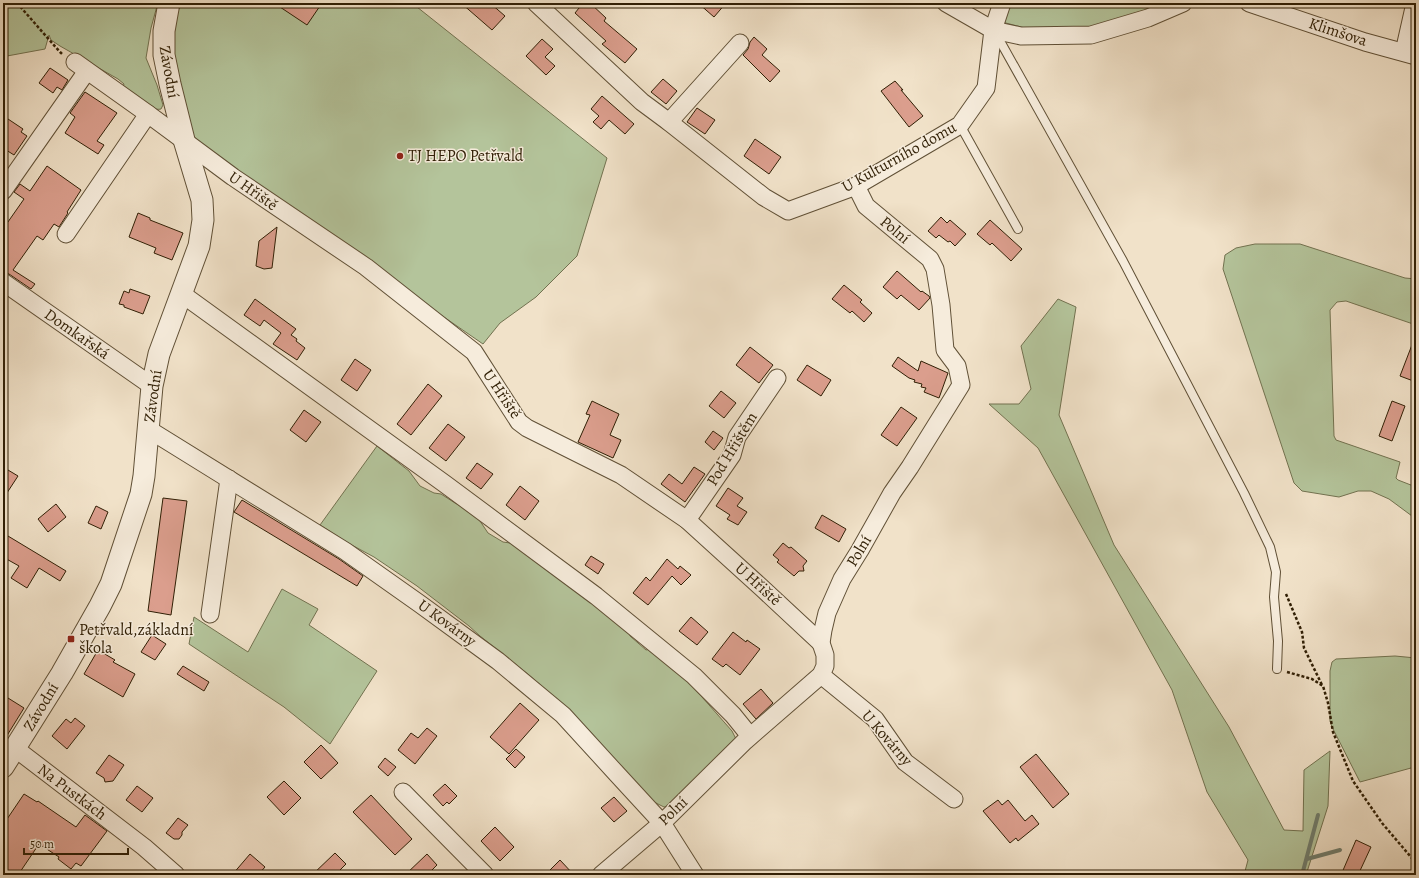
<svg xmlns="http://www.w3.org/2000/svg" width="1419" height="878" font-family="Alegreya,serif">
<rect width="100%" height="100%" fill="#f1e2c9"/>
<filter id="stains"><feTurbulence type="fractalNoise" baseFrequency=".005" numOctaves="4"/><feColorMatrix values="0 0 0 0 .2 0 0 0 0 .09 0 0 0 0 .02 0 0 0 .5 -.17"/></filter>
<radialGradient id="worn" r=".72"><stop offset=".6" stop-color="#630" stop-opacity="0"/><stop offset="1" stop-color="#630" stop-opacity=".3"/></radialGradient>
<g fill="#b4c49b" stroke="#727250">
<path d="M3 3H150L157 6 151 28 146 58 157 85 163 105 161 109C150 112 132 94 123 87L124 84 118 79 60 46 51 40 49 35 45 49 7 56 3 55Z"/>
<path d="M181 3H412L607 158 577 256 536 297 500 323 483 344 196 146 174 59V26L175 19Z"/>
<path d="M1007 3H1169L1089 28H1025L1002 22Z"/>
<path d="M1255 244H1300L1405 278 1416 279V325L1346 301 1337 302 1330 310 1334 436 1336 440 1400 462 1396 478 1398 480 1416 487V516H1412L1389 499 1371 491H1358L1339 497 1302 491 1294 483 1223 269 1225 255 1236 248Z"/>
<path d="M1058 299 1076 307 1059 415 1114 545 1229 727 1284 830 1303 831 1304 770 1330 751 1328 806 1306 875H1244L1248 860 1207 792 1172 690 1038 448 989 404H1019L1031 389 1021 346Z"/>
<path d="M377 446 409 471 420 486 434 493 441 494 455 503 459 505 478 518 488 533 503 542 510 543 517 546 629 632 630 636 646 650 650 649 687 680 732 731 736 739 669 806 664 807 652 801 586 727 568 709 529 675 480 636 469 626 417 586 374 557 348 543 320 525Z"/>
<path d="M282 589 318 609 309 625 377 671 330 744 284 707 189 644 194 617 248 652Z"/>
<path d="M1395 656 1416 658V762L1411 768 1360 782 1332 727 1330 721V671L1332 662 1336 659Z"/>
</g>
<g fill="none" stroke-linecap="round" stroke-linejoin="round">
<g stroke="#707e6f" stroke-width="4">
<path d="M1307 859 1340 850"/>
<path d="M1302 875 1318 815"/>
</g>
</g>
<g fill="#db9e8d" stroke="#301f05">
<path d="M274 3H322L307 25Z"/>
<path d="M461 3H490L505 16 492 30Z"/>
<path d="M583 3H590L606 18 604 21 637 49 625 63 602 44 606 41 575 13Z"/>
<path d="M698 3H726L714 17Z"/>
<path d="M754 37 767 49 762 55 780 71 770 82 743 55 748 49 750 42Z"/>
<path d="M542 39 553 49 545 57 555 66 546 75 526 56Z"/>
<path d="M50 68 68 80 62 90 57 87 53 93 39 83Z"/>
<path d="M663 79 677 91 666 104 651 92Z"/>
<path d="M895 81 903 90H901L923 116 909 127 881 91Z"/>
<path d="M85 92 117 113 97 141 104 145 98 154 65 133 75 117 70 113Z"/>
<path d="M602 96 634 124 625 134 609 120 601 129 593 122 599 116 591 109Z"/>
<path d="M697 108 715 120 705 134 687 122Z"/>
<path d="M8 119 23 129 21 132 27 136 14 155 3 148V125Z"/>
<path d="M755 139 781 157 769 174 744 156Z"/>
<path d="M47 166 81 190 67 212 68 213 59 227 54 224 43 240 37 236 13 270 35 284 31 289 9 274 3 272V229L24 199 14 192 20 184 30 191Z"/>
<path d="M138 213 150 218V220L183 233 172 260 154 253 156 248 129 237Z"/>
<path d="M941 217 947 223 950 220 966 234 955 246 950 241 948 242 939 235 936 238 928 231Z"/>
<path d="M990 220 1022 249 1011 261 992 243 990 245 977 234Z"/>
<path d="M277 227 272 268 264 269 256 266 259 241Z"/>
<path d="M897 271 921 292 922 291 929 296 930 298 919 310 901 295 897 299 883 287Z"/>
<path d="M844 285 862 300 860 302 872 313 864 322 852 311 850 313 832 299Z"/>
<path d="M130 289 150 296 143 314 124 307V305L119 304 124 291 129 293Z"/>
<path d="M255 299 296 329 291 335 297 339 296 341 305 348 297 360 273 344 281 333 264 320 260 326 244 315Z"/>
<path d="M1415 337 1416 338V382L1400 376Z"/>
<path d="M750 347 773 365 759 383 736 365Z"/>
<path d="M898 357 918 371 921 361 948 373 939 398 924 392 926 388 921 387 922 384 914 382 915 380 909 378 892 366Z"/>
<path d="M355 359 371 370 357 391 341 380Z"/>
<path d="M807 365 831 380 821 396 797 380Z"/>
<path d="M428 384 442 396 411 435 397 424Z"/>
<path d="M721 391 736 403 724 418 709 406Z"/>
<path d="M592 401 619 414 610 435 621 440 613 458 578 442 590 415 586 414Z"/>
<path d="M1392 401 1405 406 1392 441 1379 436Z"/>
<path d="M901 407 917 418 897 446 881 435Z"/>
<path d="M304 410 321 422 306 442 290 430Z"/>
<path d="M448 424 465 437 446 461 429 448Z"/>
<path d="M713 431 723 438 714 450 705 442Z"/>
<path d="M477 463 493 474 481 489 466 478Z"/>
<path d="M3 467 18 476 3 499Z"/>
<path d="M694 467 705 474 685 502 661 484 669 474 682 484Z"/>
<path d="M520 486 539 501 525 520 506 505Z"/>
<path d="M728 488 743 498 737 506 747 512 738 525 727 519 730 515 716 506Z"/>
<path d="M163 498 187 501 171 615 148 611Z"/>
<path d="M242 500 339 559 363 576 357 586 234 512Z"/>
<path d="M56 504 66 517 48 532 38 519Z"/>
<path d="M96 506 108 512 101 529 88 523Z"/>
<path d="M822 515 846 529 839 542 815 528Z"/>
<path d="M3 533 66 571 60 581 39 568 27 588 11 578 19 566 3 557Z"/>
<path d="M783 543 789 548 791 547 807 561 803 566 804 571H799L794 576 777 562 779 560 773 555Z"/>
<path d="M591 556 604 564 598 574 585 565Z"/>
<path d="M667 559 678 569 680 566 691 575 681 585 672 576 648 605 633 593 646 577 650 581Z"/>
<path d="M691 617 708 632 697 645 679 631Z"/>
<path d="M733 632 746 642 747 640 760 649 740 675 726 664 723 667 712 659Z"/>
<path d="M152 635 166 644 155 660 141 652Z"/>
<path d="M98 650 115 660 113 662 135 674 123 697 84 674Z"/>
<path d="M183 666 209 682 204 691 177 674Z"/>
<path d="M761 689 773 703 756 719 743 704Z"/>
<path d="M8 698 24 708 3 742V706Z"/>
<path d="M520 703 539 720 509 754 490 737Z"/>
<path d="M75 718 85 726 67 749 52 736 66 719 71 723Z"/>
<path d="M427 728 437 736 415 764 398 750 411 733 418 738Z"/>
<path d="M321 745 338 763 321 779 304 762Z"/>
<path d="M516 749 525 757 515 768 506 759Z"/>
<path d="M1036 754 1069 794 1053 808 1020 767Z"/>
<path d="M109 755 124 765 113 781 105 782 104 778 96 773Z"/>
<path d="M385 758 396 767 388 776 378 767Z"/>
<path d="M284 781 301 798 284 815 267 797Z"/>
<path d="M445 784 457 796 449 804 447 802 443 806 433 795Z"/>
<path d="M137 786 153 798 142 812 126 800Z"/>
<path d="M24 794 37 802 38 801 76 827 85 815 107 831 81 866 76 863 71 869 58 859 59 857 39 844 18 875H13L3 869V825Z"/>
<path d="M371 795 412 839 395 855 353 812Z"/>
<path d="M614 797 627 811 614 822 601 808Z"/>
<path d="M998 800 1002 805 1008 800 1025 821 1032 815 1039 824 1018 841 1016 838 1010 843 983 811Z"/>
<path d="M178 818 188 825 182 832V835L179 839H174L166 833Z"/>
<path d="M495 827 514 847 500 861 481 841Z"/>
<path d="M1356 840 1371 847 1358 875H1341Z"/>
<path d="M335 853 346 864 335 875H312Z"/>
<path d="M250 854 265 867 258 875H232Z"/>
<path d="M427 854 437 865 427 875H405Z"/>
<path d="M560 860 574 875H545Z"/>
</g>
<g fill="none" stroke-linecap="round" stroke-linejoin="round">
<defs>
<g id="service">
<path d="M995 32 1123 261 1244 493 1270 547 1276 572 1274 597 1278 641 1277 669"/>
<path d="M960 125 1018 229"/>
</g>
<g id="minor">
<path d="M536 3 642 102 669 122 764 197 788 211 856 186 960 125 986 88 993 30 1002 3"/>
<path d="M946 3 993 30 1021 36 1091 35 1148 18 1183 3"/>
<path d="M1249 3 1365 42 1416 56"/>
<path d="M1404 52 1415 3"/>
<path d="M75 62 148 114 233 177 366 267 474 352 519 422 527 428 621 475 687 520 763 589 821 643"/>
<path d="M669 122 740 43"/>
<path d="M3 191 87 71"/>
<path d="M66 234 148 114"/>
<path d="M3 282 152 386"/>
<path d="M182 294 445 484 596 596 694 676 733 715 750 736"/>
<path d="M148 429 345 551 420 604 498 661 563 715 616 773 662 823 695 875"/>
<path d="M687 520 732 455 737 437 777 378"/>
<path d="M210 614 229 479"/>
<path d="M821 675 875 719 905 762 954 799"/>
<path d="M16 749 144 847 176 875"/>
<path d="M403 792 485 875"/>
<path d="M601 875 662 823 745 741 821 675 825 666V655L821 643 823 630 827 613 842 579 860 550 892 493 910 467 961 385 957 366 945 350 941 305 935 269 930 259 866 206 856 186"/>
</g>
<path id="tertiary" d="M3 767 62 673 100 606 111 584 141 494 144 476 152 386 159 354 199 246 203 220 202 200 184 140 170 84 164 55V31L169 3"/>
</defs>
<use href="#service" stroke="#605036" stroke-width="10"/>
<use href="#minor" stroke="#605036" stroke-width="19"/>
<use href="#tertiary" stroke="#605036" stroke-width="23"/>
<g stroke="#301f05" stroke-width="2.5" stroke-dasharray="3 2" stroke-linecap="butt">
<path d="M17 3 60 52 63 55"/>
<path d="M1286 594 1302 632 1304 648 1322 685"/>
<path d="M1287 672 1312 679 1323 686 1328 703 1333 732 1353 781 1382 823 1416 863"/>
</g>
<use href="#service" stroke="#f6ecdc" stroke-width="8"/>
<use href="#minor" stroke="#f6ecdc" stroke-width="17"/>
<use href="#tertiary" stroke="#f6ecdc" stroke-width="21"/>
</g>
<g fill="#8f2418" stroke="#f6ecdc" stroke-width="1.5">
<circle cx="400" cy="156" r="4"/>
<rect x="67" y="635" width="8" height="8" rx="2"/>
</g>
<g text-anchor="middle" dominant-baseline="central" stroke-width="3" stroke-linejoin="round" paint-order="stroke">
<g font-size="16" fill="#301f05" stroke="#f6ecdc">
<text transform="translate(1338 32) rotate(18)">Klimšova</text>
<text transform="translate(169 72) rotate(80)">Závodní</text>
<text transform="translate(899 157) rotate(-29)">U Kulturního domu</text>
<text transform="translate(253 191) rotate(35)">U Hřiště</text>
<text transform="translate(895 230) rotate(40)">Polní</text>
<text transform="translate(77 334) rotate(35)">Domkařská</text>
<text transform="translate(502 394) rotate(56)">U Hřiště</text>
<text transform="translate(153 396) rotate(-82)">Závodní</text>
<text transform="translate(732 449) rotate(-59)">Pod Hřištěm</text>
<text transform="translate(859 551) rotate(-59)">Polní</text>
<text transform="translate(758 584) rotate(42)">U Hřiště</text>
<text transform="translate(447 623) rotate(36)">U Kovárny</text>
<text transform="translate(41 707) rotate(-59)">Závodní</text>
<text transform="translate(887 738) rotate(49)">U Kovárny</text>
<text transform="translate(72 792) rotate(37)">Na Pustkách</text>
<text transform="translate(673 811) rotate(-44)">Polní</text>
</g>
<g font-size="16" fill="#301f05" stroke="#f6ecdc" text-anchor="start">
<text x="408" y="156">TJ HEPO Petřvald</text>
<text x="79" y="630">Petřvald,základní<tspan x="79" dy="18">škola</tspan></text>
</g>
</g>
<rect width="1419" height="878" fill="none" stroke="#f1e2c9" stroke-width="16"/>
<rect x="4" y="4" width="1411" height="870" fill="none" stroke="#301f05" stroke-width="2"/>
<rect x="8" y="8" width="1403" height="862" fill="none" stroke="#301f05"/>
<path d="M24 848v6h104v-6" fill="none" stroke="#301f05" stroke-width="2"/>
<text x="30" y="848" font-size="12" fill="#301f05" stroke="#f6ecdc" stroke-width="3" paint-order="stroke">50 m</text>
<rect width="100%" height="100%" filter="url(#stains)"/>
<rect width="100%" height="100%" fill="url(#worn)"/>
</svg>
